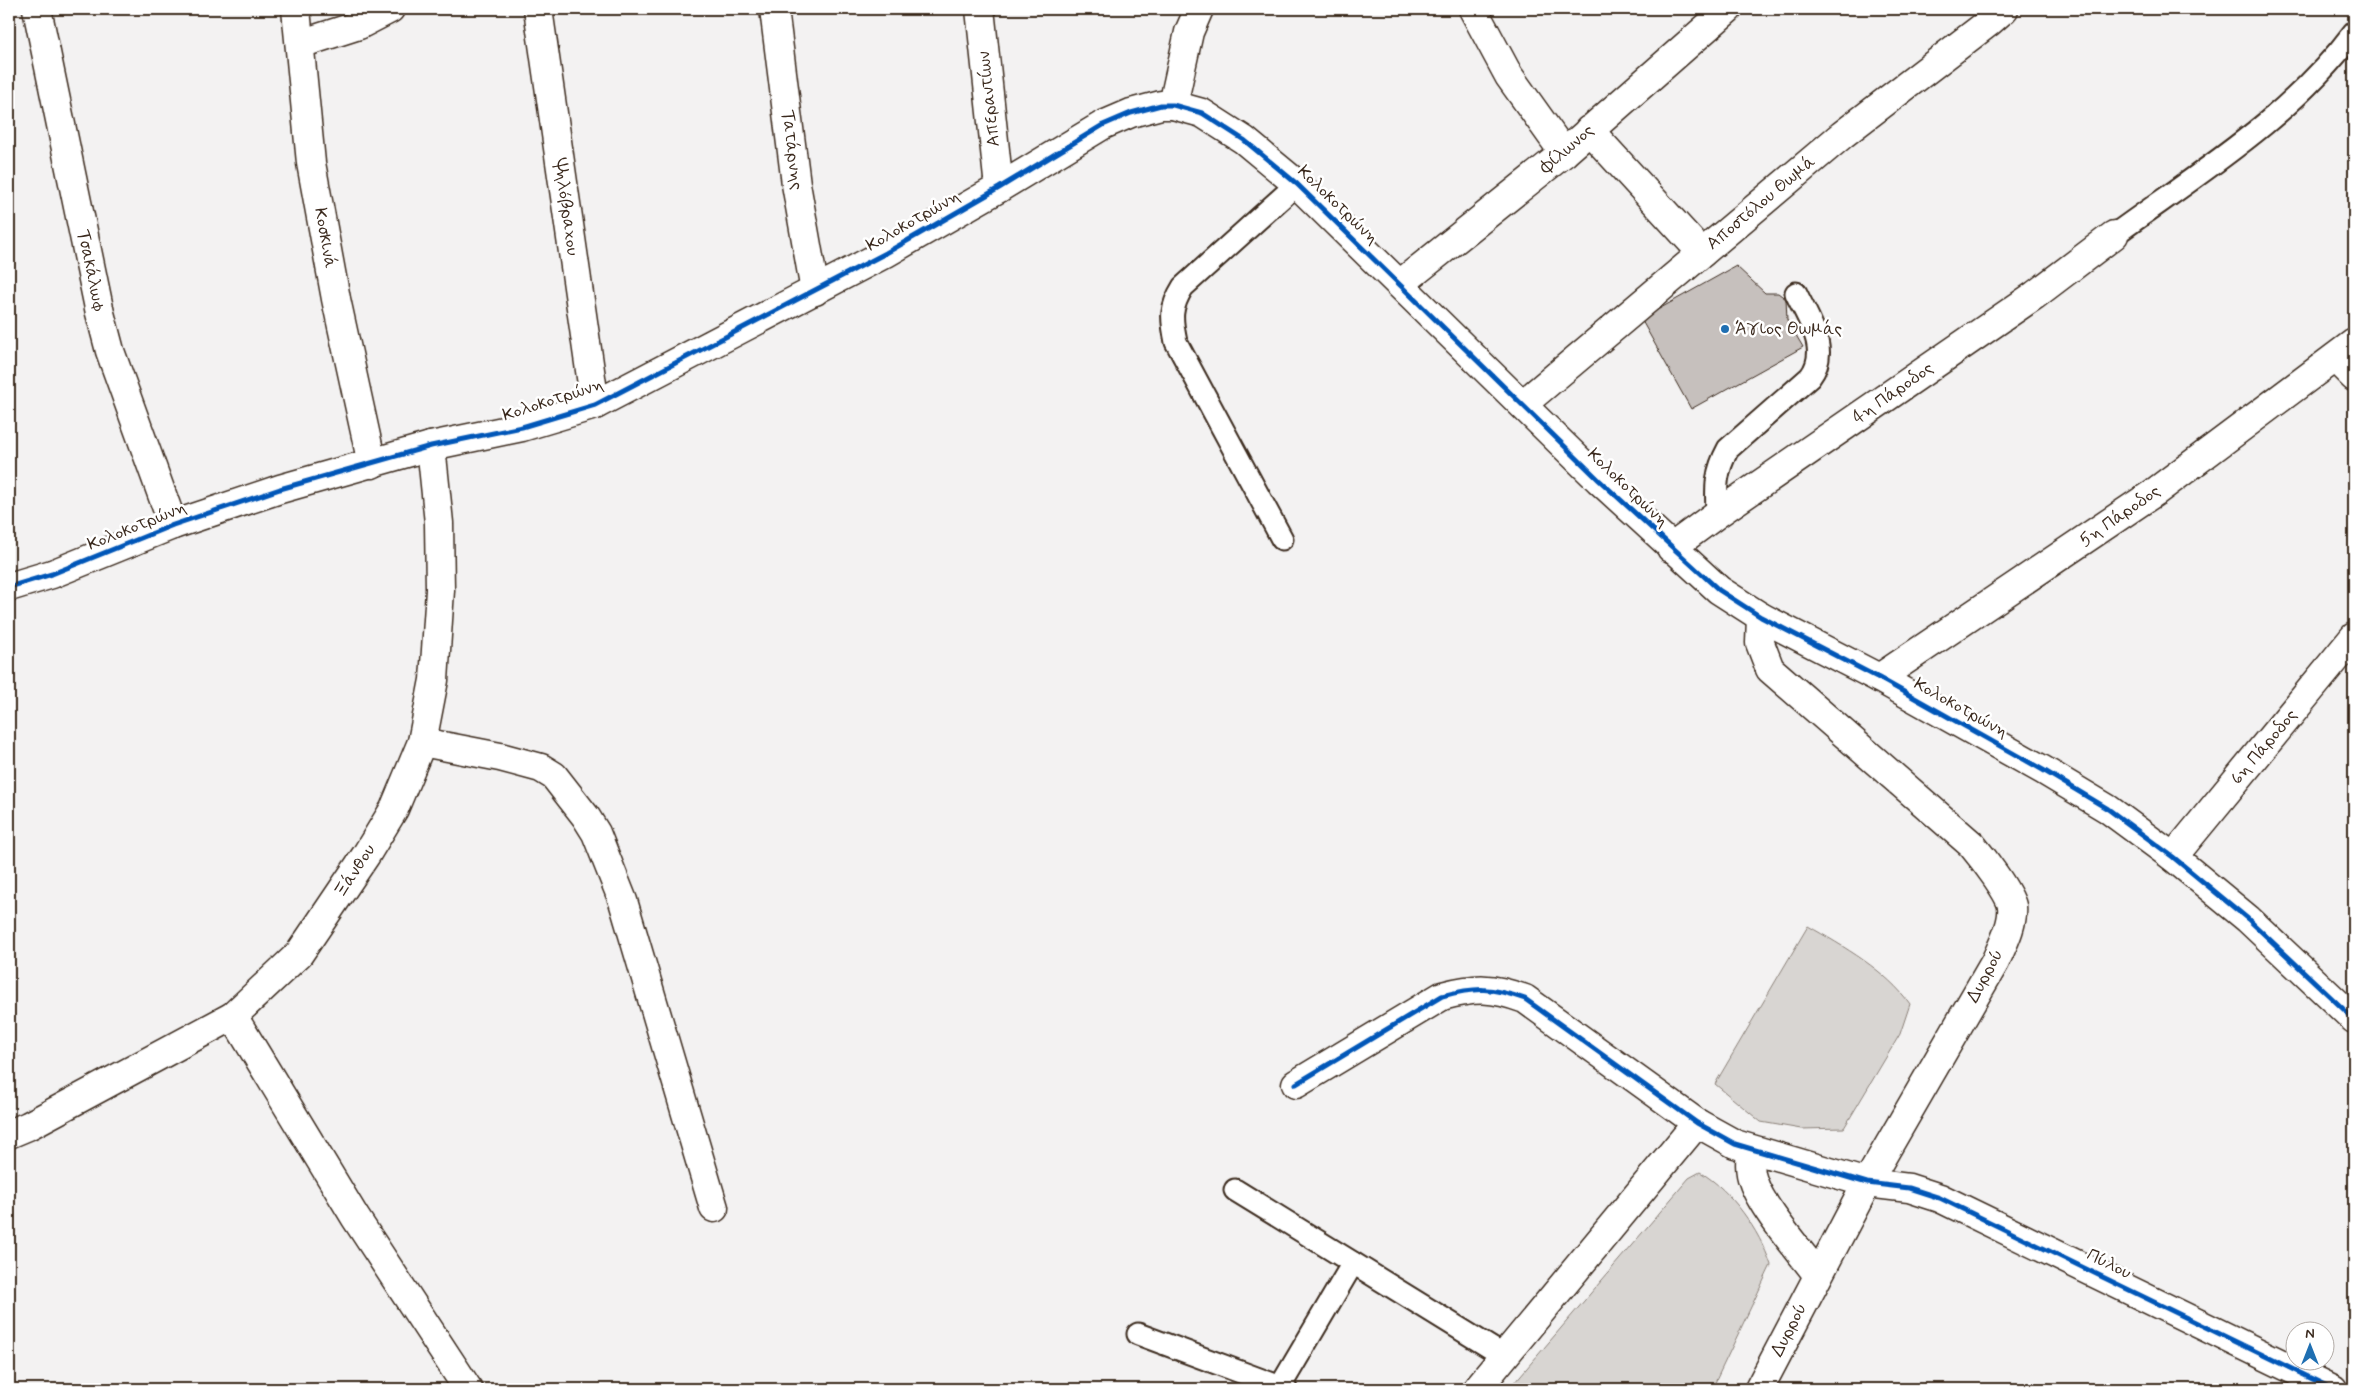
<svg xmlns="http://www.w3.org/2000/svg" width="2363" height="1398" font-family="Mynerve,sans-serif">
<rect width="100%" height="100%" fill="#f3f2f2"/>
<filter id="ink" filterUnits="userSpaceOnUse"><feTurbulence type="fractalNoise" baseFrequency=".02" numOctaves="2"/><feDisplacementMap in="SourceGraphic" scale="10" xChannelSelector="R" yChannelSelector="G"/><feConvolveMatrix kernelMatrix="1 2 1 2 8 2 1 2 1" color-interpolation-filters="sRGB"/></filter>
<g filter="url(#ink)">
<g fill="#d8d5d2" stroke="#8a8078">
<path d="M1808 926C1843 946 1887 971 1910 1004L1900 1034 1844 1128 1801 1129 1761 1122 1715 1084Z"/>
<path d="M1700 1172C1732 1191 1759 1230 1771 1265L1712 1389H1509L1689 1178Z"/>
</g>
<path fill="#c6c0bd" stroke="#3b2a1e" d="M1736 266 1765 293H1778L1786 299 1787 320 1803 347 1691 409 1641 319Z"/>
<g fill="none" stroke-linecap="round" stroke-linejoin="round">
<defs>
<g id="service">
<path d="M2114 235C2199 173 2291 117 2354 32"/>
<path d="M1717 514C1716 487 1715 473 1728 449L1810 377C1831 350 1808 319 1796 293"/>
<path d="M1282 539 1176 342C1171 318 1170 308 1183 287L1297 184"/>
<path d="M1235 1190 1504 1356"/>
<path d="M1138 1334 1286 1389"/>
<path d="M1280 1387 1353 1263"/>
</g>
<g id="minor">
<path d="M37 9 100 313 110 351 173 525"/>
<path d="M296 9 311 163 336 299 372 464"/>
<path d="M538 9 595 405"/>
<path d="M774 9 796 184 815 291"/>
<path d="M980 9 999 188"/>
<path d="M1473 9 1509 76 1564 153"/>
<path d="M300 44 359 25 390 9"/>
<path d="M1173 105 1189 32 1199 9"/>
<path d="M1589 130 1702 253"/>
<path d="M1400 284 1564 153 1728 9"/>
<path d="M2335 358 2354 377"/>
<path d="M1523 404 1842 135 1988 23 2004 9"/>
<path d="M1671 548 1717 514 2035 295 2114 235"/>
<path d="M1879 678 2155 492 2354 343"/>
<path d="M422 742 500 757 541 768 554 776 586 817 596 833 623 901 714 1208"/>
<path d="M2173 857 2354 637"/>
<path d="M233 1016 355 1217 468 1389"/>
<path d="M1296 1084 1442 996C1477 987 1491 987 1525 999L1697 1123 1735 1144 1867 1183 1909 1188 1940 1198 2333 1389"/>
<path d="M9 1134 28 1126 233 1016 299 954 366 855 394 809 422 742 434 680 440 590 439 523 431 446"/>
<path d="M1751 1150C1750 1160 1749 1171 1753 1181 1761 1207 1800 1251 1817 1274"/>
<path d="M1477 1389 1697 1123"/>
<path d="M1759 1389 1867 1183 1995 962C2002 946 2014 924 2012 906 2009 892 1982 857 1972 845L1770 669 1760 643 1761 617"/>
</g>
<path id="tertiary" d="M9 587 52 574 173 525 280 489 431 446 522 427 595 405 886 253 999 188 1103 125 1131 113 1161 105H1173L1202 113 1244 140 1297 184 1599 480 1719 590 1761 617 1879 678 2043 770 2108 809 2173 857 2248 919 2354 1019"/>
</defs>
<use href="#service" stroke="#3b2a1e" stroke-width="25"/>
<use href="#minor" stroke="#3b2a1e" stroke-width="31"/>
<use href="#tertiary" stroke="#3b2a1e" stroke-width="31"/>
<use href="#service" stroke="#fff" stroke-width="21"/>
<use href="#minor" stroke="#fff" stroke-width="28"/>
<use href="#tertiary" stroke="#fff" stroke-width="28"/>
<defs>
<g id="cycleway">
<path d="M9 587 52 574 173 525 280 489 431 446 522 427 595 405 886 253 999 188 1103 125 1131 113 1161 105H1173L1202 113 1244 140 1297 184 1599 480 1719 590 1761 617 1879 678 2043 770 2108 809 2173 857 2248 919 2354 1019"/>
<path d="M1296 1084 1442 996C1477 987 1491 987 1525 999L1697 1123 1735 1144 1867 1183 1909 1188 1940 1198 2333 1389"/>
</g>
</defs>
<use href="#cycleway" stroke="#fff" stroke-width="8"/>
<use href="#cycleway" stroke="#0057b8" stroke-width="5"/>
</g>
</g>
<circle fill="#1f6fb2" stroke="#fff" stroke-width="2" cx="1725" cy="329" r="5"/>
<g text-anchor="middle" dominant-baseline="central" stroke-width="5" stroke-linejoin="round" paint-order="stroke">
<g font-size="18" fill="#3b2a1e" stroke="#fff">
<text transform="translate(989 99) rotate(-96)">Απεραντίων</text>
<text transform="translate(1567 149) rotate(-41)">Φίλωνος</text>
<text transform="translate(792 150) rotate(83)">Τατάρνης</text>
<text transform="translate(1761 203) rotate(-40)">Αποστόλου Θωμά</text>
<text transform="translate(1338 205) rotate(44)">Κολοκοτρώνη</text>
<text transform="translate(566 207) rotate(82)">Ψηλόβραχου</text>
<text transform="translate(913 221) rotate(-30)">Κολοκοτρώνη</text>
<text transform="translate(325 238) rotate(80)">Κοσκινά</text>
<text transform="translate(91 271) rotate(78)">Τσακάλωφ</text>
<text transform="translate(1893 393) rotate(-35)">4η Πάροδος</text>
<text transform="translate(553 400) rotate(-18)">Κολοκοτρώνη</text>
<text transform="translate(1628 488) rotate(44)">Κολοκοτρώνη</text>
<text transform="translate(2120 516) rotate(-35)">5η Πάροδος</text>
<text transform="translate(137 526) rotate(-22)">Κολοκοτρώνη</text>
<text transform="translate(1961 708) rotate(29)">Κολοκοτρώνη</text>
<text transform="translate(2264 747) rotate(-50)">6η Πάροδος</text>
<text transform="translate(355 871) rotate(-57)">Ξάνθου</text>
<text transform="translate(1985 976) rotate(-62)">Δυρρού</text>
<text transform="translate(2109 1264) rotate(26)">Πύλου</text>
<text transform="translate(1789 1330) rotate(-63)">Δυρρού</text>
</g>
<g font-size="18" fill="#3b2a1e" stroke="#fff" text-anchor="start">
<text x="1735" y="329">Άγιος Θωμάς</text>
</g>
</g>
<rect width="2363" height="1398" fill="none" stroke="#fff" stroke-width="30"/>
<rect x="15" y="15" width="2333" height="1368" fill="none" stroke="#3b2a1e" stroke-width="2" filter="url(#ink)"/>
<g transform="translate(2310 1346)"><circle r="24" fill="#ffffff" stroke="#b1aaa5"/>
<path d="M0-4L9 19L0 12L-9 19Z" fill="#1f6fb2"/>
<text y="-8" font-size="14" font-weight="bold" text-anchor="middle" fill="#3b2a1e">N</text>
</g>
</svg>
